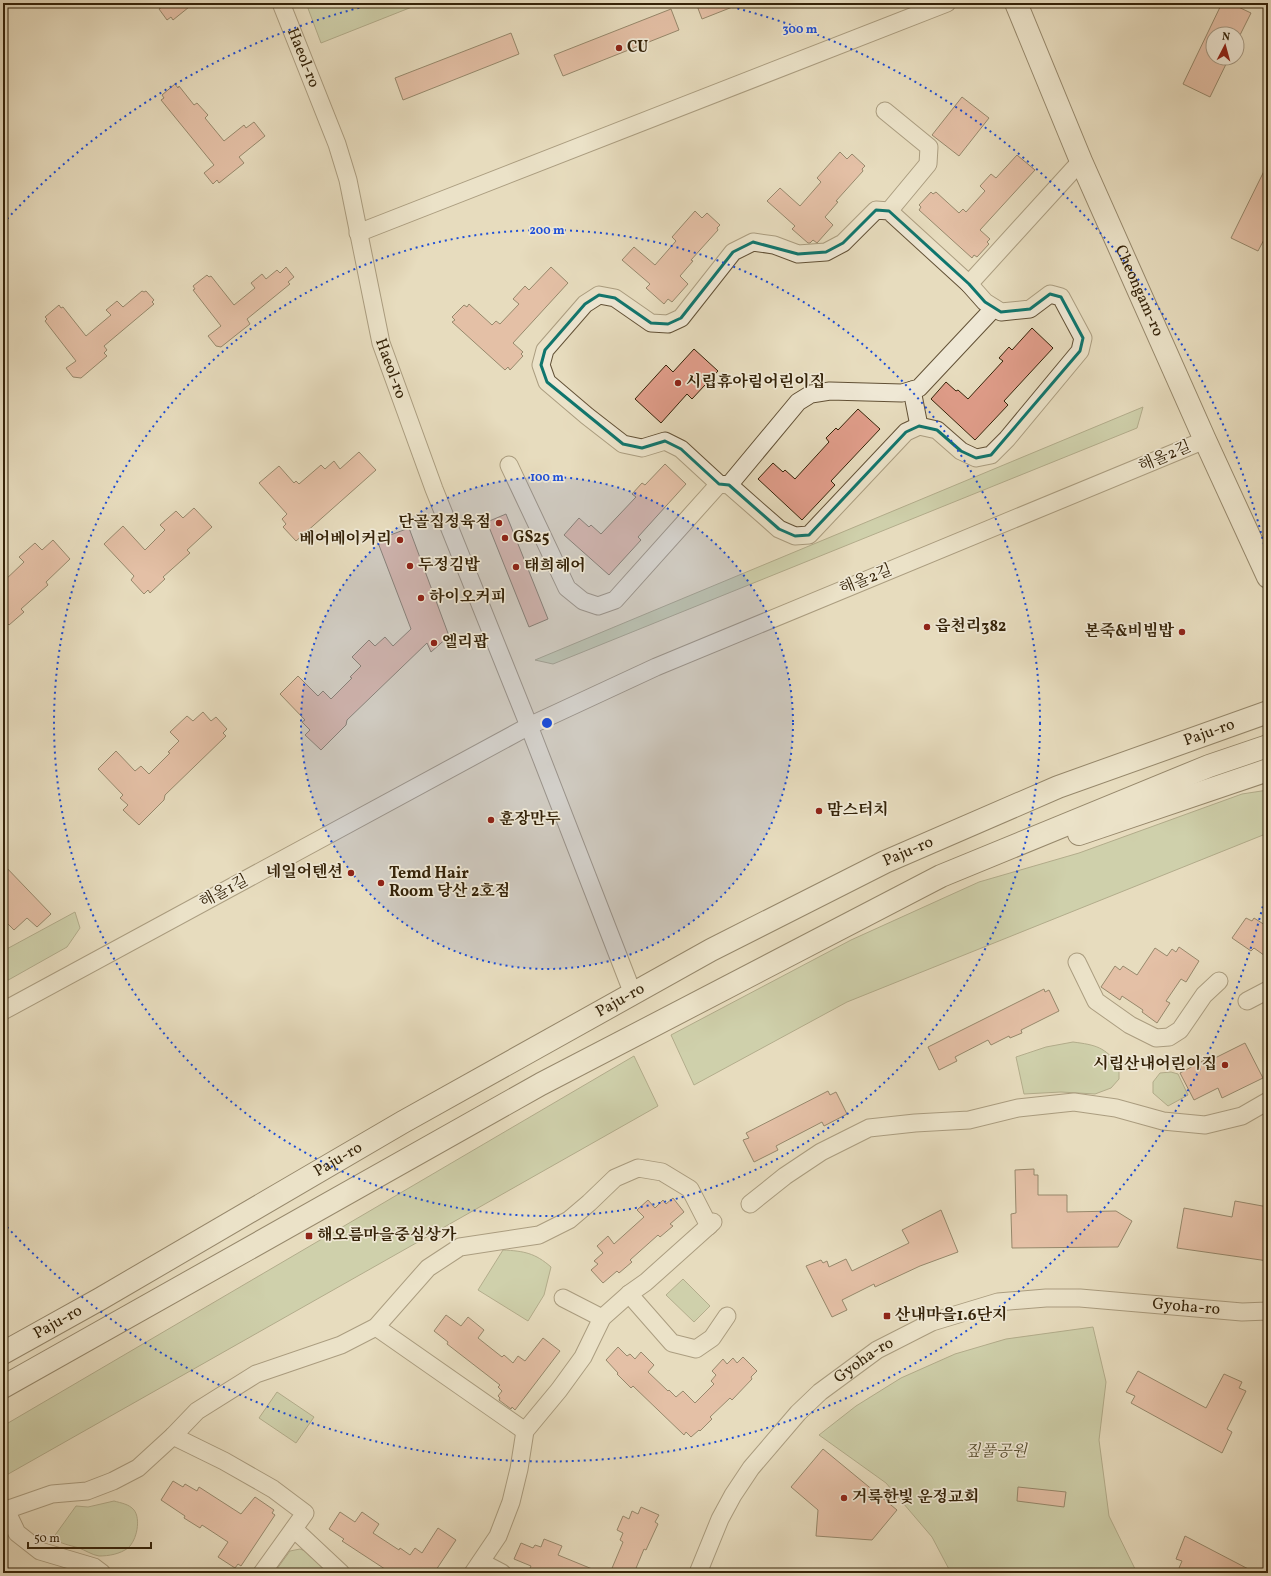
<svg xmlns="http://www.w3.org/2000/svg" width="1271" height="1576" font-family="Vollkorn,'Noto Serif KR',serif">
<rect width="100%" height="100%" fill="#e7dcbe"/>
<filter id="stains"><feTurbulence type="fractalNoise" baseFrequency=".005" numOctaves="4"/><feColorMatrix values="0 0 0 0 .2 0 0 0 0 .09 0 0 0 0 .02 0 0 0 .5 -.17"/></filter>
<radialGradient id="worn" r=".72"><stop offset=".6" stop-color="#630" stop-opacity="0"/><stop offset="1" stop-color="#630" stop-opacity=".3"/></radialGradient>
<g fill="#b1c295" stroke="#73724f">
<path d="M306 3H422L321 43Z"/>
<path d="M1143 407 1137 428 553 664 535 660Z"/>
<path d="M1268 790V833L847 1002 694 1085 671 1035 851 940 979 882 1079 853 1242 794Z"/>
<path d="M75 912 80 928 67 947 3 983V951Z"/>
<path d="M1073 1042C1096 1045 1105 1047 1119 1066V1079L1111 1088 1095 1094 1061 1092 1024 1094 1016 1057 1046 1047Z"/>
<path d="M634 1056 658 1106 3 1477V1426Z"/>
<path d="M1171 1072 1178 1074 1188 1095 1168 1106 1153 1093V1082L1160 1073Z"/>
<path d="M503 1250C524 1251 535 1253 551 1267L544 1295 528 1321 478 1290Z"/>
<path d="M683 1279 710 1306 694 1322 666 1295Z"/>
<path d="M1093 1327 1106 1382 1099 1440 1109 1516 1137 1573H951L932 1537 886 1483 819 1435 856 1406 901 1378 955 1354 1006 1339Z"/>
<path d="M277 1392 314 1417 296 1443 259 1418Z"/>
<path d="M114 1501C121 1503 129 1504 134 1510 141 1519 137 1540 128 1548 120 1554 109 1556 99 1556 92 1555 85 1550 79 1548 69 1545 61 1544 53 1538L76 1506 88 1507Z"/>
<path d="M300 1549 310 1553 331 1573H274L290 1551Z"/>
</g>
<g fill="#e09d8a" stroke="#352309">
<path d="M158 3H194L173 20 171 17 167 20 159 9 162 7Z"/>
<path d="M696 3H740V4L702 19Z"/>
<path d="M1222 3H1230L1251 13 1237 41V34H1213V58H1229L1210 97 1183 84Z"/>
<path d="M671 9 679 30 563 76 554 55Z"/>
<path d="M511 33 519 54 403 100 395 78Z"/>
<path d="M175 84 178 88 179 86 194 105 197 103 208 115 205 118 224 141 244 125 246 128 254 122 265 136 239 157 244 163 219 183 217 180 213 184 204 173 214 165 161 100 164 98 162 95Z"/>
<path d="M962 97 989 118 959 156 932 135Z"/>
<path d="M840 152 847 159 852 154 865 166 862 169 863 171 836 201 838 202 825 217 833 225 817 243 813 240 810 243H808L792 229 795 226 767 201 780 188 800 206 821 182 817 178Z"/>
<path d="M1017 155 1035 170 980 230 990 239 987 242 989 244 977 257 974 255 972 258 919 210 921 207 919 205 931 192 933 194 936 192 959 213 963 209 966 212 985 191 980 186 991 174 996 178Z"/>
<path d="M1268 163V232L1258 251 1231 238Z"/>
<path d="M695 211 702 218 707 213 720 225 717 228 718 230 691 260 693 261 680 276 688 284 672 302 668 299 664 304 646 288 650 284 622 260 634 247 655 265 676 241 672 237Z"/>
<path d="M286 267 294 277 288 282 290 284 247 319 250 324 221 347 216 346 208 336 221 326 193 290 195 289 193 286 207 275 209 277 211 276 234 305 255 288 251 283 262 274 266 279 277 270 280 273Z"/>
<path d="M551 267 568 283 513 343 523 352 521 354 523 356 510 370 508 367 505 370 452 322 455 320 452 317 464 305 467 307 469 304 492 325 496 321 500 324 519 304 513 299 525 286 529 290Z"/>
<path d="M142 291 144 292 146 291 154 300 152 302 154 304 104 346 107 350 104 353 107 356 81 378 73 377 66 368 76 361 45 321 47 319 45 317 59 305 61 308 63 307 86 336 111 315 106 310 117 301 123 307Z"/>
<path d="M1032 328 1053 348 1004 401 1008 405 975 440 931 399 946 382 956 391 958 390 968 399 1003 361 999 358 1009 347 1012 350Z"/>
<path d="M694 349 718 371 692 399 687 394 661 423 635 399 666 365 673 372Z"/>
<path d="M858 409 880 429 831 481 835 485 802 520 758 479 773 463 783 472 785 470 795 479 829 442 826 438 836 428 838 430Z"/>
<path d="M359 452 376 470 296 541 283 527 286 524 282 519 287 514 259 483 279 466 294 483 296 481 299 484 321 465 325 469 334 461 340 469Z"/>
<path d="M665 464 686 484 638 537 641 540 609 575 564 535 579 518 589 527 591 525 601 534 636 497 632 494 642 483 645 485Z"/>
<path d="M194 508 212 527 187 550 190 553 163 577 165 579 150 593 148 590 144 594 131 580 134 576 104 544 123 526 145 550 165 530 160 525 176 511 183 518Z"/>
<path d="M506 514 548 619 529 627 487 522Z"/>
<path d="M409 528 449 636 431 652 427 643 347 720 346 725 321 750 305 735 310 730 302 722 305 720 280 694 298 676 318 696 323 691 331 699 352 678 350 677 361 666 352 657 369 640 375 646 385 637 393 646 411 629 377 540Z"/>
<path d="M53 540 70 559 46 582 48 585 21 609 24 612 9 625 3 619V582L24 562 19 557 35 543 42 550Z"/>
<path d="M203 712 211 721 216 717 227 729 223 733 226 736 165 795 164 800 139 825 123 810 128 805 120 798 123 795 98 769 116 751 135 771 141 766 149 774 170 753 168 752 179 741 170 732 187 716 193 721Z"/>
<path d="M3 864 51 914 37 927 27 918 14 930 3 919Z"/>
<path d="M1246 918 1252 921 1254 918 1268 927V958L1254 948 1251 951 1232 938Z"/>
<path d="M1179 947 1199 961 1186 982 1181 979 1166 1001 1170 1003 1157 1023 1142 1012 1143 1010 1122 996 1120 1000 1101 987 1115 966 1120 970 1123 966 1137 975 1155 948 1167 956 1172 949 1176 952Z"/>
<path d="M1044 989 1045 992 1049 990 1059 1011 1021 1030 1022 1033 1010 1038 1009 1036 991 1045 988 1040 955 1057 957 1061 939 1070 928 1047Z"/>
<path d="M1245 1043 1263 1078 1222 1098 1218 1088 1194 1100 1180 1073 1214 1055 1215 1058Z"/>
<path d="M828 1091 830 1095 836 1092 847 1114 824 1126 822 1122 776 1146 778 1150 754 1162 743 1140 749 1138 746 1133Z"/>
<path d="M1034 1169V1175H1038V1195H1067V1212L1116 1211 1132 1221 1118 1247 1012 1248 1011 1214 1016 1213 1015 1170Z"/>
<path d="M673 1198 684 1212 670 1224 673 1226 660 1237 658 1235 630 1260 632 1262 619 1273 617 1271 603 1283 591 1270 598 1264 594 1261 603 1253 597 1246 608 1236 614 1244 644 1217 637 1210 648 1200 655 1208 663 1200 666 1204Z"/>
<path d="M1235 1201 1268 1207V1261L1177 1248 1184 1208 1232 1217Z"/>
<path d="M941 1210 958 1252 920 1266 875 1287 874 1284 842 1300 847 1310 832 1317 806 1266 821 1260 823 1263 827 1261 829 1267 846 1259 852 1271 909 1243 902 1230Z"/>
<path d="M446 1315 461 1326 468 1317 484 1330 478 1338 502 1357 504 1355 513 1363 518 1356 525 1361 543 1338 560 1351 515 1410 512 1407 511 1409 499 1400 500 1398 498 1396 502 1391 498 1387 500 1385 447 1344 448 1342 434 1331Z"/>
<path d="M618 1347 627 1356 630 1354 635 1359 641 1352 654 1365 648 1372 668 1391 669 1390 676 1397 683 1391 695 1403 714 1384 711 1381 716 1375 712 1371 723 1359 727 1364 733 1358 737 1363 743 1357 757 1371 751 1377 752 1379 732 1400 730 1398 710 1417 712 1419 700 1431 699 1430 691 1437 686 1432 684 1435 633 1386 631 1388 617 1374 618 1373 606 1360Z"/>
<path d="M1138 1371 1206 1408 1224 1374 1242 1382 1239 1388 1246 1391 1227 1429 1232 1432 1222 1453 1131 1403 1135 1396 1126 1392Z"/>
<path d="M823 1449 897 1510 872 1540 816 1536 818 1510 791 1487Z"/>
<path d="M173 1481 183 1487 185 1484 197 1491 199 1487 241 1514 255 1497 274 1510 272 1513 275 1515 241 1566 238 1564 235 1568 218 1557 228 1542 202 1525 200 1528 184 1518 185 1516 161 1500Z"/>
<path d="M1018 1487 1066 1492 1064 1507 1017 1501Z"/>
<path d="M641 1507 659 1515 655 1522 658 1524 646 1550 644 1549 634 1573H610L623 1542 620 1540 623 1533 617 1530 623 1516 629 1519 632 1511 638 1514Z"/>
<path d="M340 1512 355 1522 362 1512 379 1524 373 1533 399 1550 400 1548 410 1555 415 1548 422 1553 438 1528 456 1540 434 1573H391L342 1541 344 1539 329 1529Z"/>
<path d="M1185 1536 1256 1573H1188L1179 1568 1182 1561 1176 1559Z"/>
<path d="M544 1539 562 1546 558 1555 602 1573H540L530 1568 531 1566 514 1559 521 1543 533 1548 535 1545 541 1547Z"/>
</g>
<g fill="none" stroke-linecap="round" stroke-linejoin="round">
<defs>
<g id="street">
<path id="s1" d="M281 3 337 144 348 180 381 343 434 489 529 726 633 994"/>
<path d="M885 111 929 147 928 164 889 211"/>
<path d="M358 233 947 3"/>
<path d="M969 284 1081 161"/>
<path d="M912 390 919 426"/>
<path d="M509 465 567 588 583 601 598 606 615 600 719 484 729 485 779 529 795 536 809 535 906 432 919 426 937 430 961 451 976 458 991 455 1007 439 1080 351 1083 338 1061 297 1050 294 1030 309 1001 312 985 302 969 284 889 211 876 210 843 243 826 252 798 254 774 245 753 242 733 252 681 318 668 324 651 323 615 298 599 295 585 304 545 350 541 365 547 382 587 416 623 444 642 448 665 441 681 449 719 484"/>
<path d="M729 485 798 402 811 394 830 391 902 393 919 388 994 308"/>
<path d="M1077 962 1096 1001 1130 1025 1156 1038 1169 1037 1180 1030 1204 995 1219 981"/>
<path d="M1247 1001 1268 990"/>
<path d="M3 1011 529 726 656 667 1205 440"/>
<path d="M750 1204 785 1176 821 1152 869 1128 915 1123 969 1120 1018 1108 1074 1102 1116 1108 1163 1121 1205 1125 1242 1116 1268 1101"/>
<path d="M629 1294 672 1343 696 1349 712 1338 727 1316"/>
<path d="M563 1298 602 1318"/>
<path d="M376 1327 525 1431"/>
<path d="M173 1436 224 1461 273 1489 305 1513 262 1573"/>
<path d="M6 1510 17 1533 40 1551 94 1567 102 1573"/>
<path d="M3 1513 6 1510 52 1494 87 1491 113 1481 138 1468 173 1436 197 1411 256 1374 341 1345 376 1327 428 1268 460 1247 539 1235 569 1220 589 1203 615 1178 638 1168 662 1172 690 1189 709 1226"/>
<path d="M294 1529 341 1573"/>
<path d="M481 1562 502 1573"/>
<path d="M473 1573 498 1536 511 1502 519 1469 525 1431 559 1390 583 1357 602 1318 629 1294 646 1282 713 1222"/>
<path id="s2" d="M698 1573 720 1519 733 1495 751 1468 798 1413 820 1392 877 1350 932 1322 998 1302 1046 1298H1080L1242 1312 1268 1311"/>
</g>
<g id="secondary">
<path id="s3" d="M1016 3 1081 161 1205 440 1268 577"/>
<path d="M1079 834 1268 770"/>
<path id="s4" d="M3 1353 100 1299 403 1122 711 950 885 862 1058 787 1268 712"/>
<path d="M3 1387 541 1084 941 876 1209 766 1268 746"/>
</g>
</defs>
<use href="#street" stroke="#625136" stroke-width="19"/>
<use href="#secondary" stroke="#352309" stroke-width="24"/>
<use href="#street" stroke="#efe8d5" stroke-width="17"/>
<use href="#secondary" stroke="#efe8d5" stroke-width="22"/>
</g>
<path d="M0 0H1271V1576H0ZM876 210 889 211 969 284 985 302 1001 312 1030 309 1050 294 1061 297 1083 338 1080 351 991 455 976 458 961 451 937 430 919 426 906 432 809 535 795 536 779 529 729 485 719 484 681 449 665 441 642 448 623 444 547 382 541 365 545 350 585 304 599 295 615 298 651 323 668 324 681 318 733 252 753 242 798 254 826 252 843 243Z" fill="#e7dcbe" fill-opacity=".55" fill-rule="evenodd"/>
<path fill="none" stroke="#0f766e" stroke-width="3" stroke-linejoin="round" d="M876 210 889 211 969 284 985 302 1001 312 1030 309 1050 294 1061 297 1083 338 1080 351 991 455 976 458 961 451 937 430 919 426 906 432 809 535 795 536 779 529 729 485 719 484 681 449 665 441 642 448 623 444 547 382 541 365 545 350 585 304 599 295 615 298 651 323 668 324 681 318 733 252 753 242 798 254 826 252 843 243Z"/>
<circle cx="547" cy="723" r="246" fill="#1d4ed8" fill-opacity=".12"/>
<g fill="none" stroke="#1d4ed8" stroke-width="2" stroke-dasharray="2 4">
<circle cx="547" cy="723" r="246"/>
<circle cx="547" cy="723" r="493"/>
<path d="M1267 889A739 739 0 0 1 7 1227M7 219A739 739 0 0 1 374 4M720 4A739 739 0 0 1 1267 557"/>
</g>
<g fill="#8f2418" stroke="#efe8d5" stroke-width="1.5">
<circle cx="619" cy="48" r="4"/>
<circle cx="678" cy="383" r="4"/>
<circle cx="499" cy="523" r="4"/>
<circle cx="505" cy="538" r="4"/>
<circle cx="400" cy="540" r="4"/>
<circle cx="410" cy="566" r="4"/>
<circle cx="516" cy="567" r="4"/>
<circle cx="421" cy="598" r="4"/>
<circle cx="927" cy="627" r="4"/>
<circle cx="1182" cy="632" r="4"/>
<circle cx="434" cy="643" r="4"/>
<circle cx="819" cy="811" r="4"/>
<circle cx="491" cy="820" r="4"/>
<circle cx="351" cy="873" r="4"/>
<circle cx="381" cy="883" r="4"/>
<circle cx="1225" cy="1065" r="4"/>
<rect x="305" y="1232" width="8" height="8" rx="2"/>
<rect x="883" y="1312" width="8" height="8" rx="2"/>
<circle cx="844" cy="1498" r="4"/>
</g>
<g text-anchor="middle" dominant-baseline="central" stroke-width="3.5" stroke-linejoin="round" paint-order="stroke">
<g font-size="16" font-weight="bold" fill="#352309" stroke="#efe8d5" text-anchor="start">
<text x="627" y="48">CU</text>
<text x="686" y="383">시립휴아림어린이집</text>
<text x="491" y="523" text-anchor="end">단골집정육점</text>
<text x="513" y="538">GS25</text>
<text x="392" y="540" text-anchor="end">베어베이커리</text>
<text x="418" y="566">두정김밥</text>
<text x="524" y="567">태희헤어</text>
<text x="429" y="598">하이오커피</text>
<text x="935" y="627">읍천리382</text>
<text x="1174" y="632" text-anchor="end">본죽&amp;비빔밥</text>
<text x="442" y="643">엘리팝</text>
<text x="827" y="811">맘스터치</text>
<text x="499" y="820">훈장만두</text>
<text x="343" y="873" text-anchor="end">네일어텐션</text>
<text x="389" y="874">Temd Hair<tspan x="389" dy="18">Room 당산 2호점</tspan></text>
<text x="1217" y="1065" text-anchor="end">시립산내어린이집</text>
<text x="317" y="1236">해오름마을중심상가</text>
<text x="895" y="1316">산내마을1.6단지</text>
<text x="852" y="1498">거룩한빛 운정교회</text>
</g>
<g font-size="16" fill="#352309" stroke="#efe8d5">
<text stroke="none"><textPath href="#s1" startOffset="59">Haeol-ro</textPath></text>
<text stroke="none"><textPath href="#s3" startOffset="313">Cheongam-ro</textPath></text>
<text stroke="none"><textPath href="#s1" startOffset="383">Haeol-ro</textPath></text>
<text transform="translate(1165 457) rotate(-23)">해올2길</text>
<text transform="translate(866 580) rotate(-22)">해올2길</text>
<text stroke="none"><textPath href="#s4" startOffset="1359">Paju-ro</textPath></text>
<text stroke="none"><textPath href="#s4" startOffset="1035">Paju-ro</textPath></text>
<text transform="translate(224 892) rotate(-28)">해올1길</text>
<text stroke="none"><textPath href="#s4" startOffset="711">Paju-ro</textPath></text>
<text stroke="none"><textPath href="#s4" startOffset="387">Paju-ro</textPath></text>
<text stroke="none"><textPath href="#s2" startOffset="611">Gyoha-ro</textPath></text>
<text stroke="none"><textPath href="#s4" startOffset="63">Paju-ro</textPath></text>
<text stroke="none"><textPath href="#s2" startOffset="275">Gyoha-ro</textPath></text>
</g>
<g font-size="16" font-style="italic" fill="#544b2c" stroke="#efe8d5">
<text x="996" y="1452">짚풀공원</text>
</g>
</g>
<circle cx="547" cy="723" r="6" fill="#1d4ed8" stroke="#efe8d5" stroke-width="2"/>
<g font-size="12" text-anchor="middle" font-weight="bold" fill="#1d4ed8" stroke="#efe8d5" stroke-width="3.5" stroke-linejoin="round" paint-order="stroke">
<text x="800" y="33">300 m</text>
<text x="547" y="234">200 m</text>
<text x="547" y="481">100 m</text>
</g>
<rect width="1271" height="1576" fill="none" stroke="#e7dcbe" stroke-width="16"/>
<rect x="4" y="4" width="1263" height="1568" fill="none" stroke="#352309" stroke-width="2"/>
<rect x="8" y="8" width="1255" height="1560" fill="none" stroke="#352309"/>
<g transform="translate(1225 46) rotate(6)"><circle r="19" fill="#efe8d5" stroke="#a59983"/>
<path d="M0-3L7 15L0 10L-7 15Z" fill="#8f2418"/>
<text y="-6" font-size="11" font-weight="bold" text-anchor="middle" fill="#352309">N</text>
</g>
<path d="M28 1542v6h123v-6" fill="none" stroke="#352309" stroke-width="2"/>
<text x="34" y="1542" font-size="12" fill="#352309" stroke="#efe8d5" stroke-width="3" paint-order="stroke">50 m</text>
<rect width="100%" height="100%" filter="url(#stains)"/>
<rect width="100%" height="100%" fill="url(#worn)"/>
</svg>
